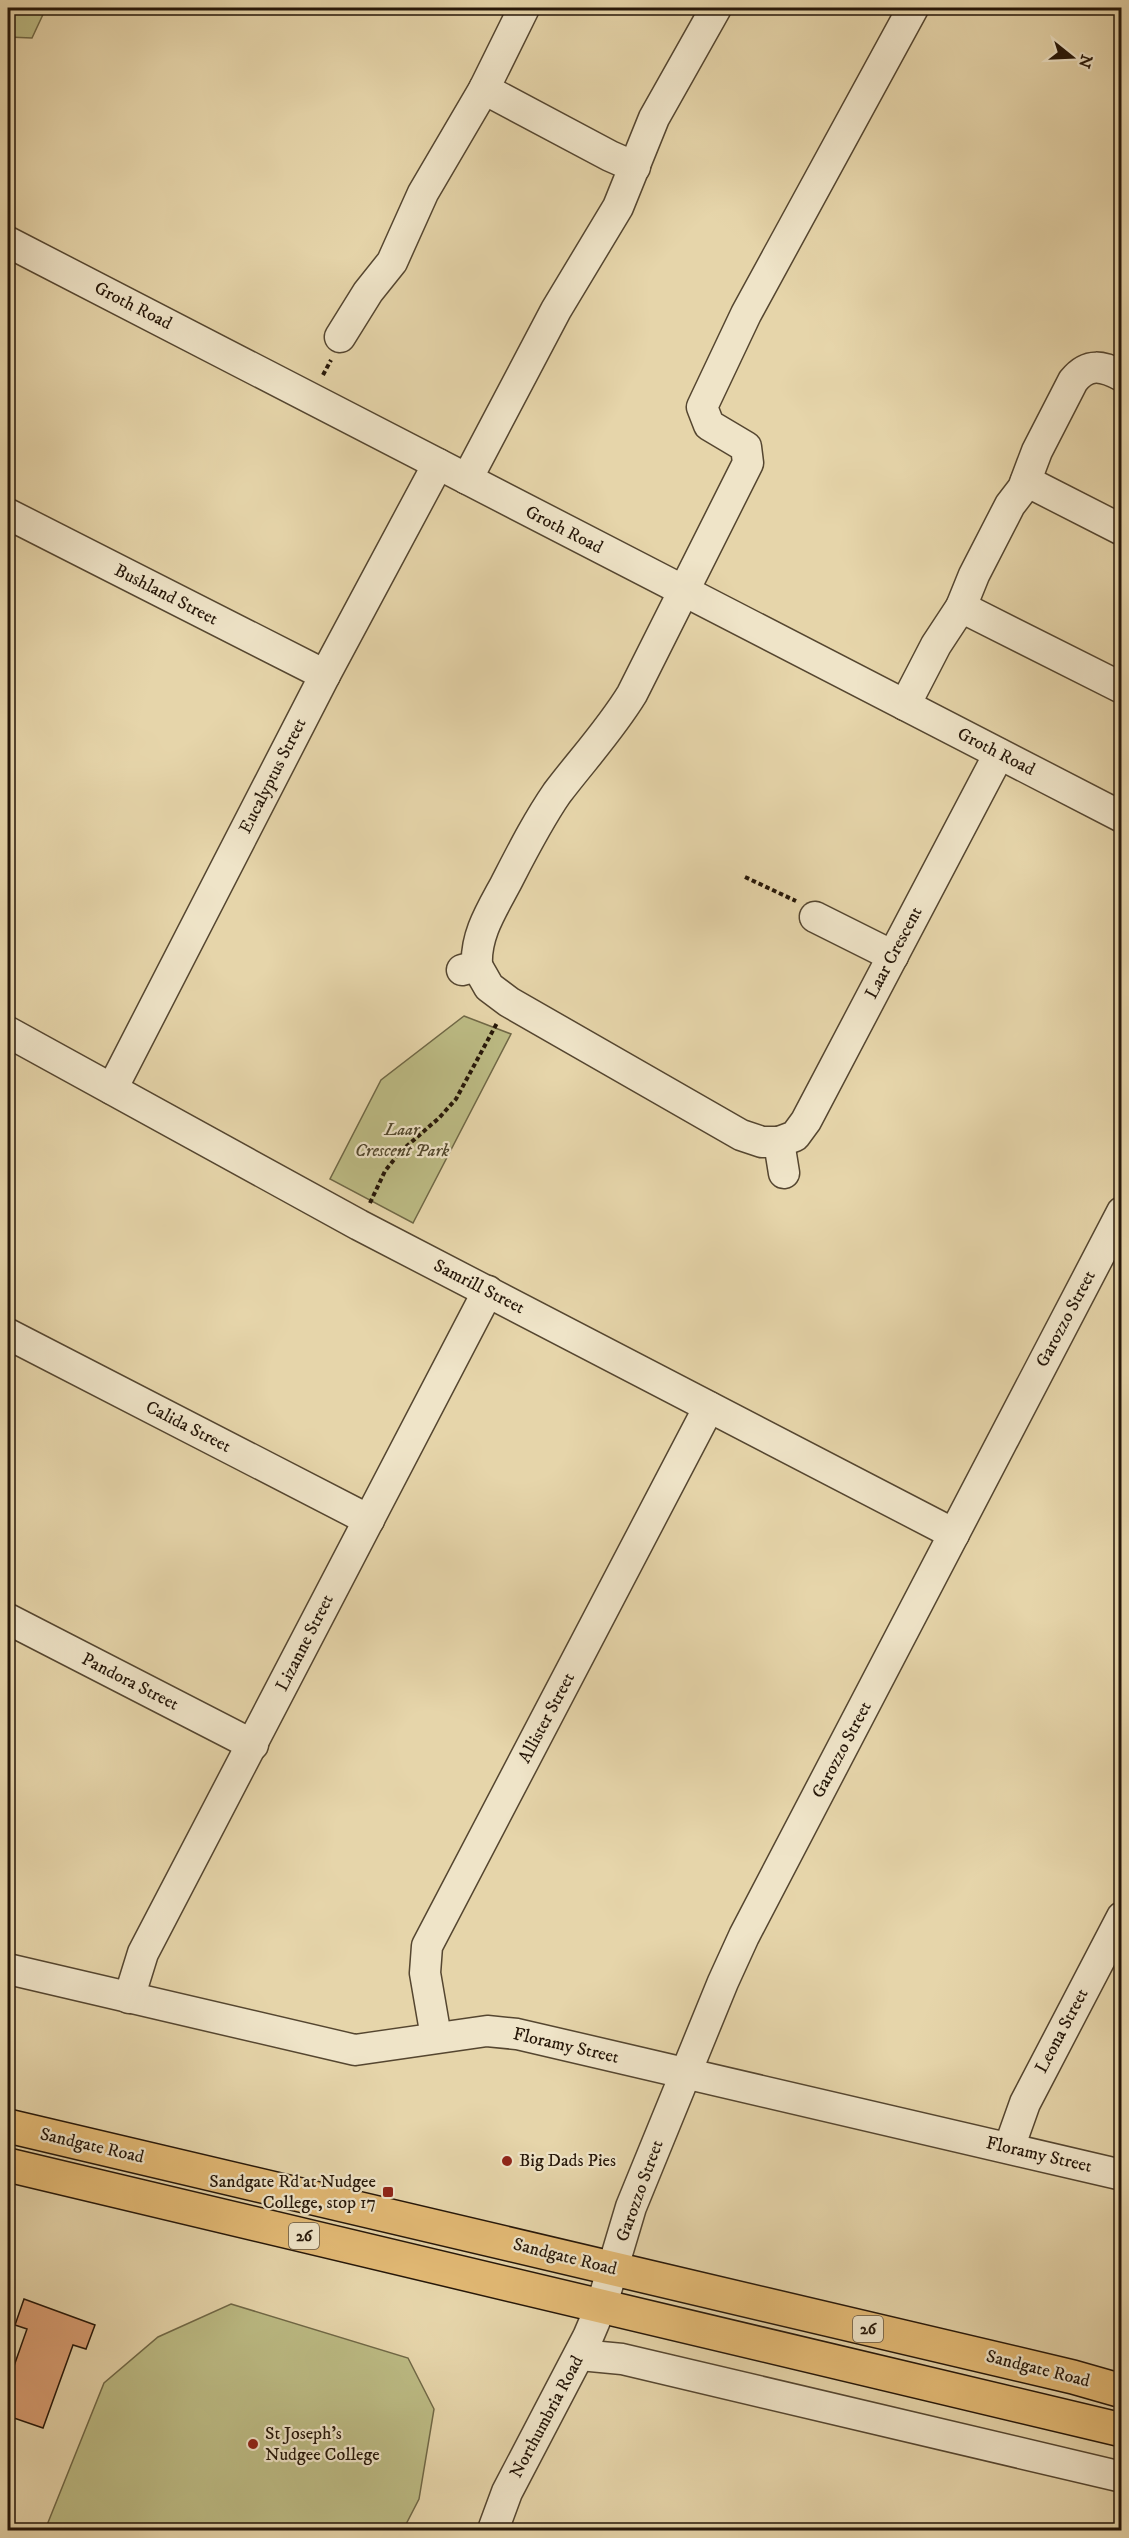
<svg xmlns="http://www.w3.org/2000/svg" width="1129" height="2538" font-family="'IM FELL DW Pica',serif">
<rect width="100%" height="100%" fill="#e6d5aa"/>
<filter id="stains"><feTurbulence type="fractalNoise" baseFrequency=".00333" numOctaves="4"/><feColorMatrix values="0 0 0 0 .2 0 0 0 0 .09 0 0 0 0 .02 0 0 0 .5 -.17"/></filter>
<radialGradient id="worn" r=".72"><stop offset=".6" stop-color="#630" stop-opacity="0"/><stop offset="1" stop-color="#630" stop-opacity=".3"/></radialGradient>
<g fill="#bcbb84" stroke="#706846" stroke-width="1.5">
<path d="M8 8H46L32 38 8 37Z"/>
<path d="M464 1016 511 1034 413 1223 330 1179 381 1080Z"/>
<path d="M231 2304 408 2358 434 2409 419 2499 403 2530H45L104 2383 158 2337Z"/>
</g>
<path fill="#d99e73" stroke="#251608" stroke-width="1.5" d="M24 2299 95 2325 86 2349 73 2345 43 2428 8 2416V2383L27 2329 15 2325Z"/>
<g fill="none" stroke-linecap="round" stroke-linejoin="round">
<defs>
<g id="minor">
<path d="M484 89 610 156 635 167"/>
<path d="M8 242 1122 817"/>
<path d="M340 337 368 292 392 262 423 193 484 89 524 8"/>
<path d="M467 479 556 310 618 207 654 118 716 8"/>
<path d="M1026 481 1122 530"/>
<path d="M8 514 325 675"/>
<path d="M961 607 1122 688"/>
<path d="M905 705 936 645 961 607 974 575 1010 505 1023 488 1037 451 1073 381C1088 362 1103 366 1122 376"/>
<path d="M815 917 893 956"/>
<path d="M477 966 489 987 509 1002 741 1135 762 1142H779L784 1173"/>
<path d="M462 970 477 966C475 936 491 911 505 885 521 854 537 822 557 793 582 760 610 730 632 694L748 463 746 447 709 425 702 407 746 314 913 8"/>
<path d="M8 1032 359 1225 954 1534"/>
<path d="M112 1089 325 675 438 464"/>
<path d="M779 1142 795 1136 806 1121 999 754"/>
<path d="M8 1334 369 1520"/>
<path d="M8 1619 253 1745"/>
<path d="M8 1969 355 2050 487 2031 517 2034 1122 2175"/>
<path d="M129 1998 143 1953 488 1291"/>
<path d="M436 2037 425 1973 427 1946 709 1407"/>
<path d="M1009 2148 1025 2103 1122 1917"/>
<path d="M580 2355 622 2359 1122 2477"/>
<path d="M493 2530 507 2492 588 2337 602 2304 631 2207 723 1982 744 1936 1122 1212"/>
</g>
<g id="highway">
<path d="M8 2126 1073 2377 1122 2391"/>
<path d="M8 2165 1122 2430"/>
</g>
</defs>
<use href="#minor" stroke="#554630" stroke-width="33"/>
<use href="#highway" stroke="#251608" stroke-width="36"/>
<g stroke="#251608" stroke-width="4" stroke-dasharray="4.5 3" stroke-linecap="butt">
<path d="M323 375 331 360"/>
<path d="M745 877 796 901"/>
<path d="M370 1203 385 1171 400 1152 439 1118 456 1099 497 1023"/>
</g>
<use href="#minor" stroke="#efe4c8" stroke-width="30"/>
<use href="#highway" stroke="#e3ba75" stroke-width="33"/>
</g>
<g fill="#8f2418" stroke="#efe4c8" stroke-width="2">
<circle cx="507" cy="2161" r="6"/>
<rect x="382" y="2186" width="12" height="12" rx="3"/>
<circle cx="253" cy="2444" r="6"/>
</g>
<g text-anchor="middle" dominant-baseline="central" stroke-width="4.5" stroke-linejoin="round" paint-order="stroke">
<g fill="#efe4c8" stroke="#625442" stroke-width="1.5">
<rect x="289" y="2223" width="30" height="26" rx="4.5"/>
<rect x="853" y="2316" width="30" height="26" rx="4.5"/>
</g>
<g font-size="16" font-weight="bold" fill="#251608">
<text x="304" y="2236">26</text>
<text x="868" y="2329">26</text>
</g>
<g font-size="18" fill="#251608" stroke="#efe4c8">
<text transform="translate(133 306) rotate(27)">Groth Road</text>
<text transform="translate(564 530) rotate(27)">Groth Road</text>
<text transform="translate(166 595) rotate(27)">Bushland Street</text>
<text transform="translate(996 752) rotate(27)">Groth Road</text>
<text transform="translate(273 776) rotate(-63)">Eucalyptus Street</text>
<text transform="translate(894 953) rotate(-62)">Laar Crescent</text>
<text transform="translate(479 1287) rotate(27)">Samrill Street</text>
<text transform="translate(1066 1319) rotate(-62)">Garozzo Street</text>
<text transform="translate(188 1427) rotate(27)">Calida Street</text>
<text transform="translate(305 1643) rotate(-63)">Lizanne Street</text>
<text transform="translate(130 1682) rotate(27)">Pandora Street</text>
<text transform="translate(547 1718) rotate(-62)">Allister Street</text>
<text transform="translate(842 1750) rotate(-62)">Garozzo Street</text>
<text transform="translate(1062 2031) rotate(-62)">Leona Street</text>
<text transform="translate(566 2046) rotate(13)">Floramy Street</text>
<text transform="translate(92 2146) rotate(13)">Sandgate Road</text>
<text transform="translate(1039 2155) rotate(13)">Floramy Street</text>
<text transform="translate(640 2191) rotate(-70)">Garozzo Street</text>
<text transform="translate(565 2257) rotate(14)">Sandgate Road</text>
<text transform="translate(1038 2369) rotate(14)">Sandgate Road</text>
<text transform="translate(547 2417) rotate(-62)">Northumbria Road</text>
</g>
<g font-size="18" font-style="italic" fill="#52482d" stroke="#efe4c8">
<text x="402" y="1130">Laar<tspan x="402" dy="21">Crescent Park</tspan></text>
</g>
<g font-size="18" fill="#251608" stroke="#efe4c8" text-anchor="start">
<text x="519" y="2161">Big Dads Pies</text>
<text x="376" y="2182" text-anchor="end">Sandgate Rd at Nudgee<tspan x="376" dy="21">College, stop 17</tspan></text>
<text x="265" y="2434">St Joseph's<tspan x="265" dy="21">Nudgee College</tspan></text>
</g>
</g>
<rect width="1129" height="2538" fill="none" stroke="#e6d5aa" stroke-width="30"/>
<rect x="9" y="9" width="1111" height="2520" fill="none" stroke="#251608" stroke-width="3"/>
<rect x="15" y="15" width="1099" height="2508" fill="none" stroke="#251608" stroke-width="1.5"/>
<g transform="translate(1072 57) rotate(108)" stroke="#efe4c8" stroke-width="4.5" paint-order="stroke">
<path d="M0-4.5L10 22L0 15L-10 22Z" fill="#251608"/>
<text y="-9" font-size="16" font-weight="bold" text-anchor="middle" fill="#251608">N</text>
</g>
<rect width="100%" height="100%" filter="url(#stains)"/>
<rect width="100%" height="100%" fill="url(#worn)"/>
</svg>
